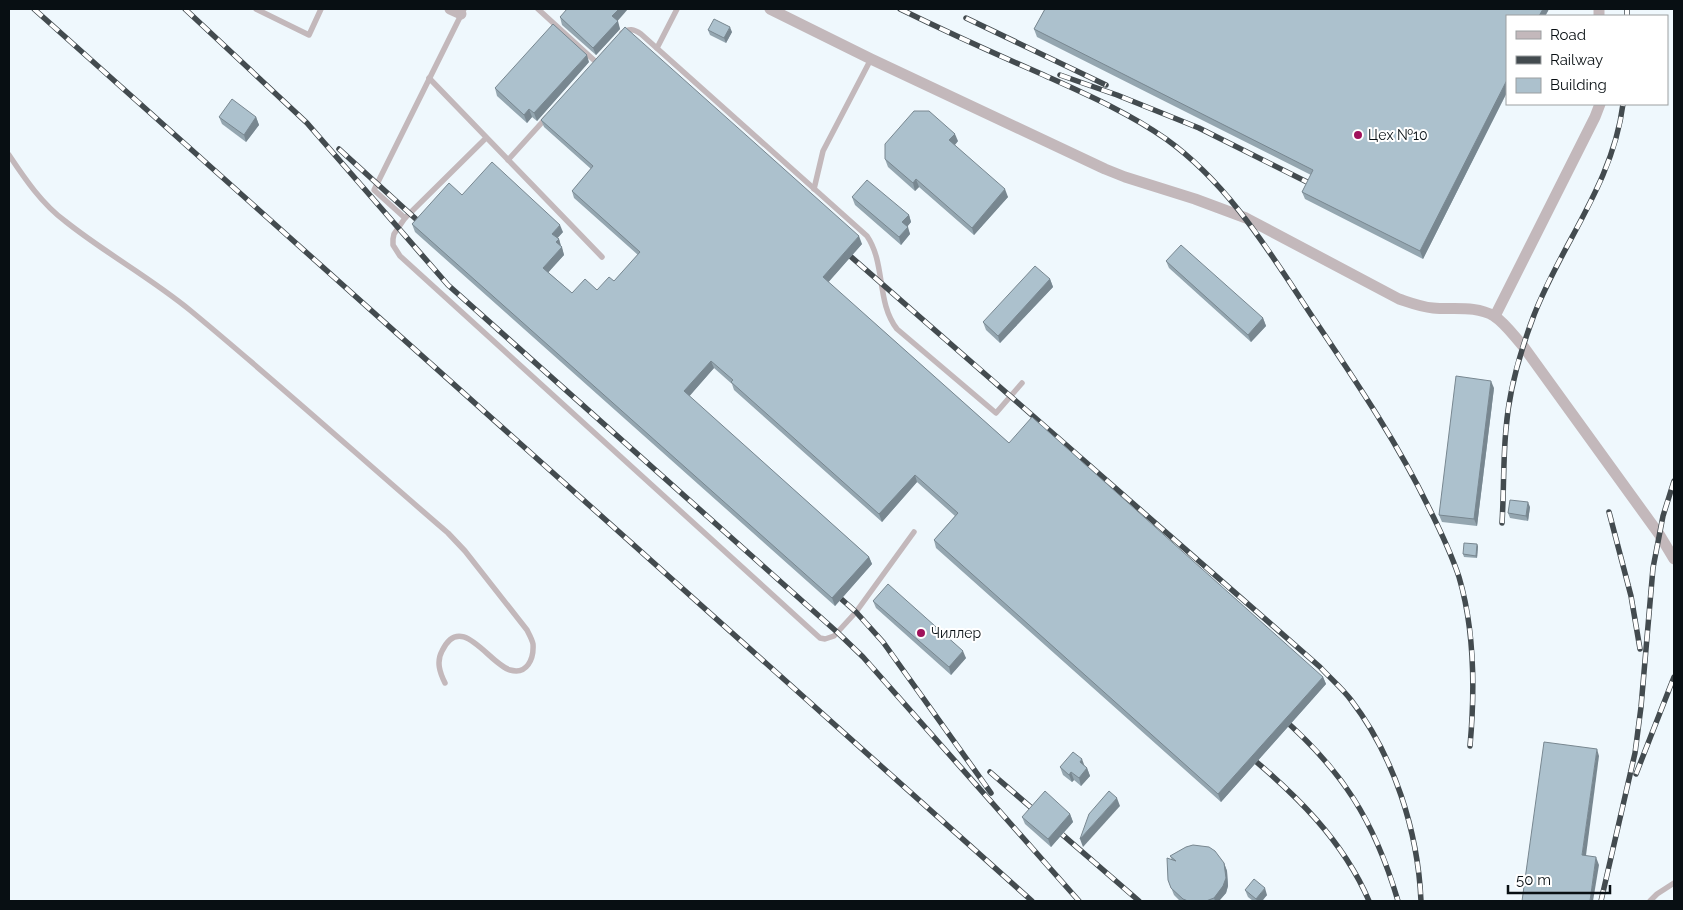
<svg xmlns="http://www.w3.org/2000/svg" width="1683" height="910" font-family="Raleway,sans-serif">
<rect width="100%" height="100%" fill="#eff8fd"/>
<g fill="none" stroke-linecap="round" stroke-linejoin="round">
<g stroke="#c3b8bb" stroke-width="5.5">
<path d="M256 9 309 35 321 9"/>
<path d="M538 9 596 62"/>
<path d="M622 33C629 28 634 29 641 34L867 236C886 264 876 302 897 329L996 413 1022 383"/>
<path d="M657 48 677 9"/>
<path d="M429 78 602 257"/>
<path d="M486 138 405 218 394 234 393 239V245L400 256 820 638 825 639 834 636 856 612 914 532"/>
<path d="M9 155C25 179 42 204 65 221 105 253 151 278 191 311 278 383 362 459 448 533L465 551 527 630C529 634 532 639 533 644 534 659 527 675 510 670 489 664 461 611 442 651 436 662 440 673 445 683"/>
<path d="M508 160 546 118"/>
<path d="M814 189 823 151 871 59"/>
<path d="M405 218 374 190 464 9"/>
<path d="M1650 901 1657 894 1674 883"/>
</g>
<g stroke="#c3b8bb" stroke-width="11">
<path d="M450 9 461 14"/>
<path d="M770 9 871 59 1105 169 1125 177 1195 199 1246 218 1399 299C1411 303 1421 307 1433 308 1453 310 1475 305 1494 316 1505 323 1514 336 1523 346L1659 534 1674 559"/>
<path d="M1599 9V16"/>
<path d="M1495 316 1595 117 1600 104"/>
</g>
<defs>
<g id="rail">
<path d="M34 9 1032 901"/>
<path d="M185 9 307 123 448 285 837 632 863 657 1079 901"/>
<path d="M900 9C945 31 991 52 1037 72 1081 92 1126 111 1166 139 1233 187 1274 260 1320 328 1359 386 1398 444 1429 508 1440 530 1451 553 1459 577 1475 631 1475 690 1470 746"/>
<path d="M1627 9V16"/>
<path d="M966 18 1106 85"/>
<path d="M1060 75 1117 95 1199 128 1319 188"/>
<path d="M339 149 428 230"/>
<path d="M841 248 1320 667C1330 678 1342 688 1351 700 1394 756 1418 831 1421 901"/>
<path d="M1609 512 1631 596 1640 649"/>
<path d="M1502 523C1504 492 1503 460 1506 429 1509 389 1520 352 1534 315 1562 243 1613 183 1623 104"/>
<path d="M830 589 856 612 883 642 991 793"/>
<path d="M1279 715C1343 771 1374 820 1398 901"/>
<path d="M1246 753C1296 795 1343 840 1369 901"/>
<path d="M990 772 1139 901"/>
<path d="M1636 774 1674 677"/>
<path d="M1601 901 1635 753 1641 707 1653 568 1663 516 1674 481"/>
</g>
</defs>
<use href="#rail" stroke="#434b4f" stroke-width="5.5"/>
<use href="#rail" stroke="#fff" stroke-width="4" stroke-dasharray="11" stroke-linecap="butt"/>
</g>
<g fill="#94a6b0">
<path d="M1045 9H1549L1423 259 1305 199 1302 192 1311 175 1037 37 1034 29Z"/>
<path d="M560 17 617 21 620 29 596 55 562 25Z"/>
<path d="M708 30 732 32 726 43 710 35Z"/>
<path d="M589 62 537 121 532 117 527 123 497 96 495 88Z"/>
<path d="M219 117H256L259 125 246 142 222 124Z"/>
<path d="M541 120 862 244 828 282 1009 443 1323 677 1326 684 1221 802 936 548 934 540 955 516 917 482 882 522 734 390 732 384 714 368 689 396 869 557 872 564 835 606 415 232 412 224 462 195 563 232 557 238 559 239 564 255 548 272 572 293 597 290 614 281 638 255 574 198 572 191 591 169 544 127Z"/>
<path d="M958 141 955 145 1008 197 974 235 919 187 915 191 888 167 885 159Z"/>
<path d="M852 197 909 215 911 222 907 227 910 234 901 245 855 205Z"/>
<path d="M1166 261 1263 318 1266 326 1251 342 1169 268Z"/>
<path d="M1050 279 1053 287 1000 343 986 330 983 322Z"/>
<path d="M1494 388 1477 526 1442 522 1439 515Z"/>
<path d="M1530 507 1528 521 1510 518 1508 513Z"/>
<path d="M1478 546 1477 558 1464 557 1463 554Z"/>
<path d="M873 601 966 658 951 675 876 608Z"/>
<path d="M1085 766 1087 768 1090 776 1081 786 1074 780 1072 782 1063 775 1060 767Z"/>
<path d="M1070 814 1073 822 1051 847 1025 824 1022 817Z"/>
<path d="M1170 856 1224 863 1227 871 1228 886 1226 893 1219 901H1180L1174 895 1168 880 1172 860Z"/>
<path d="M1245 890 1267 895 1262 901H1253L1248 897Z"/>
</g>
<g fill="#788790">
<path d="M619 9H628L615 24 612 16Z"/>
<path d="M1543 9H1549L1545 16H1539Z"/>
<path d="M618 21 620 29 596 55 593 48Z"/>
<path d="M730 27 732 32 726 43 724 38Z"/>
<path d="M587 55 589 62 537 121 534 113Z"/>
<path d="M1507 80V92L1423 259 1420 251Z"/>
<path d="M529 109 532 117 527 123 524 115Z"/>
<path d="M256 117 259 125 246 142 244 135Z"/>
<path d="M955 134 958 141 952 148 949 140Z"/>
<path d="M916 179 919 187 915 191 913 183Z"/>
<path d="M1005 189 1008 197 974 235 972 228Z"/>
<path d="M909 215 911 222 905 229 902 222Z"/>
<path d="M560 225 563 232 555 241 552 234Z"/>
<path d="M908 227 910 234 901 245 899 237Z"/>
<path d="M859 236 862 244 826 285 823 277Z"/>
<path d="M559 239 561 247 556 242Z"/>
<path d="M562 247 564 255 546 275 543 268Z"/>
<path d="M1050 279 1053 287 1000 343 998 336Z"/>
<path d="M1263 318 1266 326 1251 342 1248 335Z"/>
<path d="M711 361 714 368 687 399 684 391Z"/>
<path d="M1491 381 1494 388 1477 526 1474 519Z"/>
<path d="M915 475 917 482 882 522 879 514Z"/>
<path d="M1528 502 1530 507 1528 521 1526 516Z"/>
<path d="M1477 544 1478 546 1477 558 1476 556Z"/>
<path d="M869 557 872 564 835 606 832 598Z"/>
<path d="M963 651 966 658 951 675 949 667Z"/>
<path d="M1323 677 1326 684 1221 802 1218 794Z"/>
<path d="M1597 749 1599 756 1585 863 1582 855Z"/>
<path d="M1082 759 1085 767 1080 762Z"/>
<path d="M1087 768 1090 776 1081 786 1079 778Z"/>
<path d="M1071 772 1074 780 1072 782 1069 775Z"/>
<path d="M1117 798 1120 806 1083 847 1080 839Z"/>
<path d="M1070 814 1073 822 1051 847 1048 839Z"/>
<path d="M1596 857 1599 865 1593 901H1590Z"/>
<path d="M1224 863 1227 871 1228 886 1226 893 1219 901H1215L1214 898Z"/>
<path d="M1265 888 1267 895 1262 901H1257L1256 899Z"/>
</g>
<g fill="#acc1cd" stroke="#788790">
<path d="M567 9H619L612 16 618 21 593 48 560 17Z"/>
<path d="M1045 9H1543L1539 16H1507V80L1420 251 1302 192 1313 170 1034 29Z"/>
<path d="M714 19 730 27 724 38 708 30Z"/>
<path d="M553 24 587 55 534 113 529 109 524 115 495 88Z"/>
<path d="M625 27 859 236 823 277 1009 443 1032 417 1323 677 1218 794 934 540 958 513 915 475 879 514 731 382 733 380 711 361 684 391 869 557 832 598 412 224 449 183 462 195 492 162 560 225 552 234 559 239 556 242 562 247 543 268 572 293 585 279 597 290 609 277 614 281 640 252 572 191 593 166 541 120Z"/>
<path d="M232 99 256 117 244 135 219 117Z"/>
<path d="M914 111H929L955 134 949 140 1005 189 972 228 916 179 913 183 885 159V144Z"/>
<path d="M867 180 909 215 902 222 908 227 899 237 852 197Z"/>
<path d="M1181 245 1263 318 1248 335 1166 261Z"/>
<path d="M1035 266 1050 279 998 336 983 322Z"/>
<path d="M1456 376 1491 381 1474 519 1439 515Z"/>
<path d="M1510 500 1528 502 1526 516 1508 513Z"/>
<path d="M1464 543 1477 544 1476 556 1463 554Z"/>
<path d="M888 584 963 651 949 667 873 601Z"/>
<path d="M1544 742 1597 749 1582 855 1596 857 1590 901H1522Z"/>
<path d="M1073 752 1082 759 1080 762 1087 768 1079 778 1071 772 1069 775 1060 767Z"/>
<path d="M1045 791 1070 814 1048 839 1022 817Z"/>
<path d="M1109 791 1117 798 1080 839 1089 814Z"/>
<path d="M1193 845 1209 847 1215 851 1224 863 1226 878 1223 886 1214 898 1206 901H1188L1183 899 1171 888 1168 880 1167 858 1176 861 1170 856 1186 847Z"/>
<path d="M1254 879 1265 888 1256 899 1245 890Z"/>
</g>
<g fill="#a0115b" stroke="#fff" stroke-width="2">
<circle cx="1358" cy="135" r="5"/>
<circle cx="921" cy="633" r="5"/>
</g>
<g text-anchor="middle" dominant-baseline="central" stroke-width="4" stroke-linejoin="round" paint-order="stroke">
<g font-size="14" fill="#080f13" stroke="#fff" text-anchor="start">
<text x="1368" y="135">Цех №10</text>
<text x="931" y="633">Чиллер</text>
</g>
</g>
<rect width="1683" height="910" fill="none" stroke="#080f13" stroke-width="20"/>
<rect x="1506" y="15" width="162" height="90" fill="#ffffff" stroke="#9c9fa1"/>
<rect x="1516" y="31" width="25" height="8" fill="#c3b8bb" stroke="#9c9fa1"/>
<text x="1550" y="40" font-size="15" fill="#080f13">Road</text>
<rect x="1516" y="56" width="25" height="8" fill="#434b4f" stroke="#9c9fa1"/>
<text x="1550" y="65" font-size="15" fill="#080f13">Railway</text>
<rect x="1516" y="78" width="25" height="15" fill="#acc1cd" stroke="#9c9fa1"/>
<text x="1550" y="90" font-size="15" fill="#080f13">Building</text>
<path d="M1508 885v8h102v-8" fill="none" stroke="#080f13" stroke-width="2.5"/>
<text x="1516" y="885" font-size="15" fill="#080f13" stroke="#ffffff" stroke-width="4" paint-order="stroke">50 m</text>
</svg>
